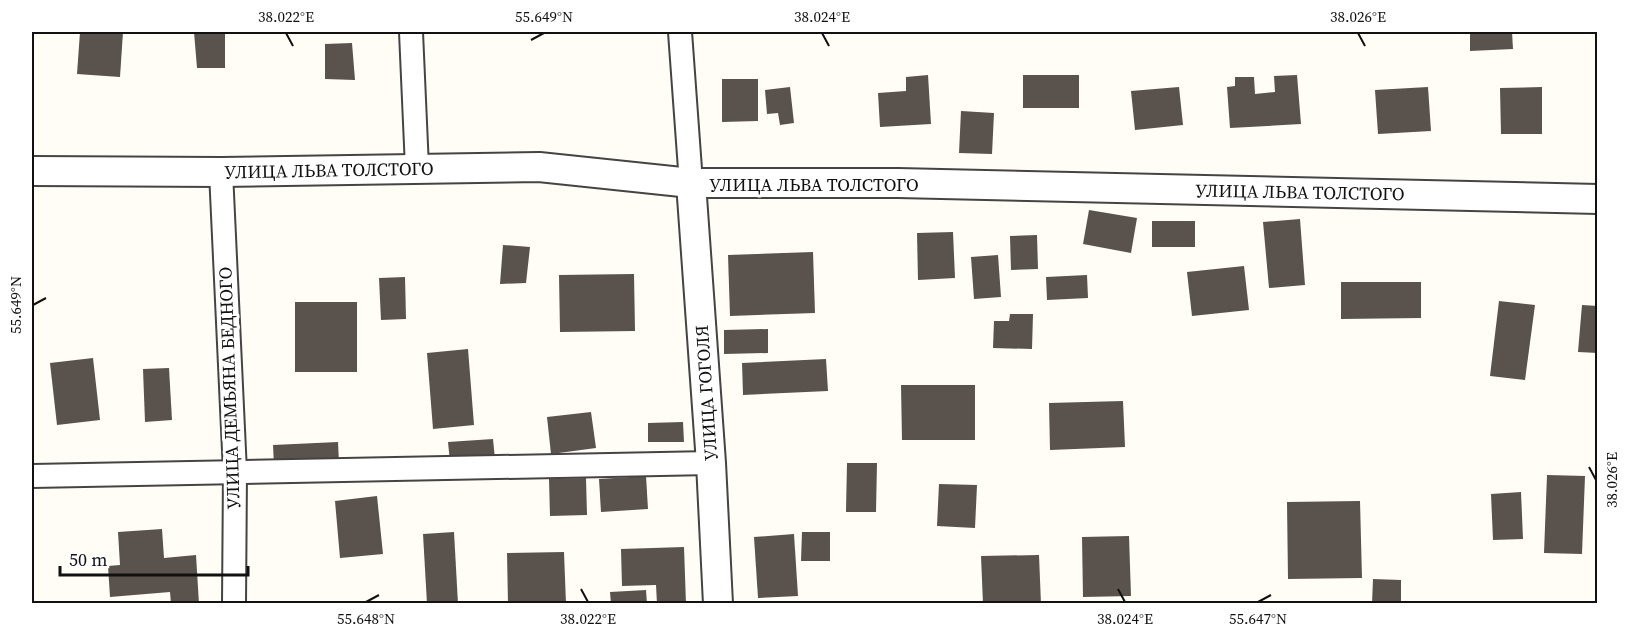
<svg xmlns="http://www.w3.org/2000/svg" width="1629" height="635" font-family="'Source Serif 4',serif">
<rect width="100%" height="100%" fill="#fffdf5"/>
<g fill="#5a524d">
<path d="M80 32H123L120 77 77 74Z"/>
<path d="M194 32H225V68H197Z"/>
<path d="M1470 32H1512L1513 49 1470 51Z"/>
<path d="M352 43 355 80 325 79V44Z"/>
<path d="M928 75 931 124 880 127 878 93 906 91V77Z"/>
<rect x="1023" y="75" width="56" height="33"/>
<path d="M1297 75 1301 124 1230 128 1227 87 1235 86V77H1254L1255 94 1275 92 1274 76Z"/>
<path d="M722 79H758V121L722 122Z"/>
<path d="M790 87 794 123 780 125 778 113 767 114 765 90Z"/>
<path d="M1179 87 1183 125 1135 130 1131 91Z"/>
<path d="M1428 87 1431 131 1378 134 1375 90Z"/>
<path d="M1542 87V134H1501L1500 88Z"/>
<path d="M961 111 994 113 992 154 959 153Z"/>
<path d="M1089 210 1137 218 1131 253 1083 244Z"/>
<path d="M1300 219 1305 285 1269 288 1263 222Z"/>
<rect x="1152" y="221" width="43" height="26"/>
<path d="M953 232 955 278 918 280 917 233Z"/>
<path d="M1037 235 1038 269 1011 270 1010 236Z"/>
<path d="M503 245 530 247 526 283 500 284Z"/>
<path d="M813 252 815 313 730 316 728 255Z"/>
<path d="M998 255 1001 297 974 299 971 257Z"/>
<path d="M1244 266 1249 310 1192 316 1187 272Z"/>
<path d="M634 274 635 331 560 332 559 275Z"/>
<path d="M1087 275 1088 298 1047 300 1046 277Z"/>
<path d="M405 277 406 319 381 320 379 278Z"/>
<path d="M1341 282H1421V318L1341 319Z"/>
<path d="M1499 301 1535 305 1525 380 1490 376Z"/>
<rect x="295" y="302" width="62" height="70"/>
<path d="M1582 305 1598 306V353L1578 352Z"/>
<path d="M1010 314H1033L1032 349 993 348 994 321H1009Z"/>
<path d="M768 329V353L724 354V330Z"/>
<path d="M468 349 474 425 433 429 427 353Z"/>
<path d="M93 358 100 420 57 425 50 363Z"/>
<path d="M826 359 828 391 743 395 742 363Z"/>
<path d="M169 368 172 420 145 422 143 369Z"/>
<path d="M901 385H975V440H902Z"/>
<path d="M1123 401 1125 447 1050 450 1049 403Z"/>
<path d="M591 412 596 448 551 454 547 417Z"/>
<path d="M683 422 684 442H648V423Z"/>
<path d="M493 439 495 459 450 462 448 442Z"/>
<path d="M338 442 339 463 274 466 273 445Z"/>
<path d="M847 463H877L876 512H846Z"/>
<path d="M1547 475 1585 476 1582 554 1544 553Z"/>
<path d="M646 476 648 509 601 512 599 479Z"/>
<path d="M586 478 587 515 550 516 549 479Z"/>
<path d="M939 484 977 485 975 528 937 526Z"/>
<path d="M1521 492 1523 539 1493 540 1491 494Z"/>
<path d="M377 496 383 554 340 558 335 501Z"/>
<path d="M1360 501 1362 578 1288 579 1287 502Z"/>
<path d="M162 529 164 558 196 555 199 604H171L170 592 110 597 108 566 120 565 118 532Z"/>
<path d="M454 532 458 604H427L423 534Z"/>
<path d="M802 532H830V561H801Z"/>
<path d="M794 534 798 596 758 598 754 537Z"/>
<path d="M1129 536 1131 596 1083 597 1082 537Z"/>
<path d="M684 547 686 604H657L656 585 622 586 621 549Z"/>
<path d="M564 552 566 604H508L507 553Z"/>
<path d="M1039 555 1041 604H983L981 556Z"/>
<path d="M1373 579 1401 580V604H1372Z"/>
<path d="M646 590 647 604H611L610 592Z"/>
</g>
<g fill="none" stroke-linecap="round" stroke-linejoin="round">
<defs>
<g id="minor">
<path d="M411 32 417 168"/>
<path d="M680 32 691 183"/>
<path d="M221 172 235 472 234 604"/>
<path d="M32 476 711 463"/>
</g>
<g id="tertiary">
<path d="M32 171 221 172 539 167 691 183H898L1598 199"/>
<path d="M691 183 711 463 718 604"/>
</g>
</defs>
<use href="#minor" stroke="#444" stroke-width="26"/>
<use href="#tertiary" stroke="#444" stroke-width="32"/>
<use href="#minor" stroke="#fff" stroke-width="22"/>
<use href="#tertiary" stroke="#fff" stroke-width="28"/>
</g>
<path fill="none" stroke="#111" stroke-width="2" d="M286 33 293 46M822 33 829 46M1358 33 1365 46M531 40 544 33M33 305 46 298M1589 467 1596 480M581 589 588 602M1118 589 1125 602M366 602 379 595M1258 602 1271 595"/>
<g text-anchor="middle" dominant-baseline="central" stroke-width="6" stroke-linejoin="round" paint-order="stroke">
<g font-size="18" fill="#111" stroke="#fff">
<text transform="translate(329 170) rotate(-1)">УЛИЦА ЛЬВА ТОЛСТОГО</text>
<text x="814" y="184">УЛИЦА ЛЬВА ТОЛСТОГО</text>
<text transform="translate(1300 192) rotate(1)">УЛИЦА ЛЬВА ТОЛСТОГО</text>
<text transform="translate(229 388) rotate(-92)">УЛИЦА ДЕМЬЯНА БЕДНОГО</text>
<text transform="translate(706 393) rotate(-94)">УЛИЦА ГОГОЛЯ</text>
</g>
</g>
<rect width="1629" height="635" fill="none" stroke="#ffffff" stroke-width="66"/>
<path d="M60 566v9h188v-9" fill="none" stroke="#111111" stroke-width="3"/>
<text x="69" y="566" font-size="18" fill="#111111" stroke="#ffffff" stroke-width="4.5" paint-order="stroke">50 m</text>
<rect x="33" y="33" width="1563" height="569" fill="none" stroke="#111" stroke-width="2"/>
<g font-size="15" text-anchor="middle" fill="#111">
<text x="286" y="22">38.022°E</text>
<text x="544" y="22">55.649°N</text>
<text x="822" y="22">38.024°E</text>
<text x="1358" y="22">38.026°E</text>
<text transform="translate(16 305) rotate(-90)" y="5">55.649°N</text>
<text transform="translate(1612 480) rotate(-90)" y="5">38.026°E</text>
<text x="366" y="624">55.648°N</text>
<text x="588" y="624">38.022°E</text>
<text x="1125" y="624">38.024°E</text>
<text x="1258" y="624">55.647°N</text>
</g>
</svg>
